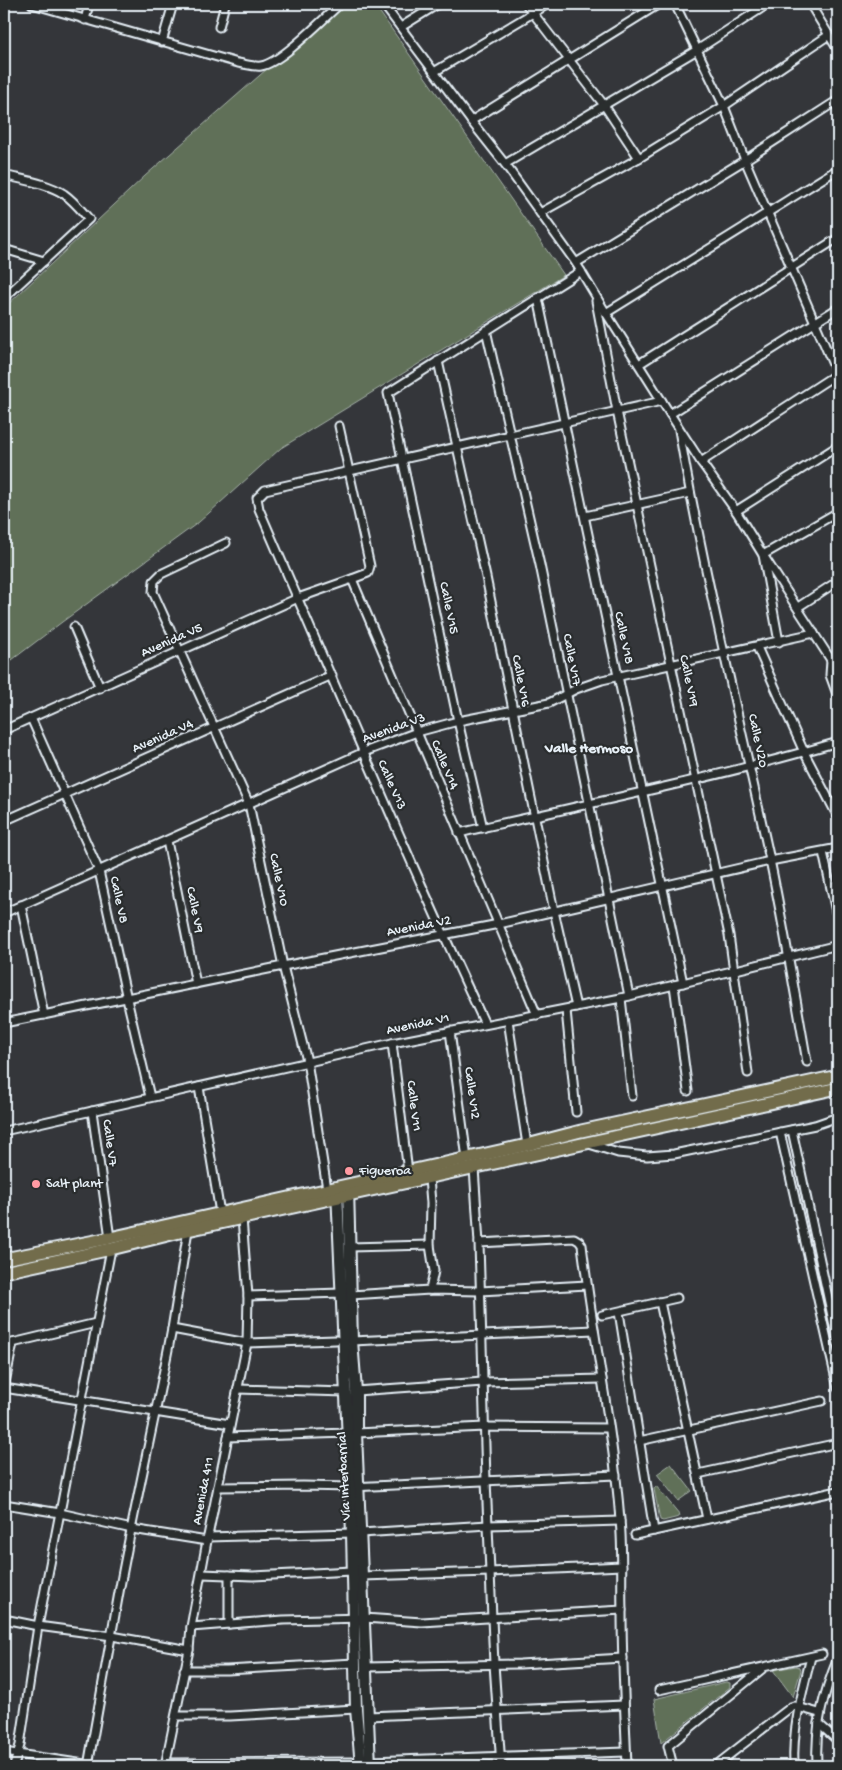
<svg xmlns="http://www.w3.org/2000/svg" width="842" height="1770" font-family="'Gochi Hand',sans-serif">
<rect width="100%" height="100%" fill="#34363a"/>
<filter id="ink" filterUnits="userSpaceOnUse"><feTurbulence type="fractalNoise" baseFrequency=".02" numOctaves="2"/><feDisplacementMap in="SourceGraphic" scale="10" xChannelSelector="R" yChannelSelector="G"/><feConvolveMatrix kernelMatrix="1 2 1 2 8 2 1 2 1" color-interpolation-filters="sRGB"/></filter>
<g filter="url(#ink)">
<g fill="#617058" stroke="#a4b0a8">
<path d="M341 4H374L564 275 281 448 199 522 62 622 4 666V308L145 176Z"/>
<path d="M671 1464 692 1491 678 1501 657 1474Z"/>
<path d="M656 1486 680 1515 679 1517 663 1521 660 1520 654 1489Z"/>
<path d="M796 1666 800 1667 801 1670 793 1697 773 1670Z"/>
<path d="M726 1682 730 1683V1687L661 1743 654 1699Z"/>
</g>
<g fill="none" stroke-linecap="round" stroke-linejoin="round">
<defs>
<g id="minor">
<path d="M32 4 238 63C245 64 254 67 261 66 281 63 323 19 340 4"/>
<path d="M383 4 471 121 505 164 576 263 606 313 670 414 701 462 736 511 763 555 831 660 838 668"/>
<path d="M526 4 604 105 639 158"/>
<path d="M675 4 724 106 745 160 838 376"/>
<path d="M810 4 838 50"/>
<path d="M85 20 89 4"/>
<path d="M219 27 225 4"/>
<path d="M401 27 438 4"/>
<path d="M162 42 173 4"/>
<path d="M434 72 548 4"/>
<path d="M471 121 659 4"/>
<path d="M505 164 697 50 768 4"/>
<path d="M4 175C23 180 47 183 64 194 74 201 81 210 89 219L4 298"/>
<path d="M540 213 639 158 724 106 829 35"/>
<path d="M4 249 44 261"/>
<path d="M576 263 745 160 838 100"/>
<path d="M538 298 683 983"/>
<path d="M596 301 617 411 729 935 748 1073"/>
<path d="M606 313 838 169"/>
<path d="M486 330 540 565 629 996"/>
<path d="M438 361 486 577 554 911 576 1007"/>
<path d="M639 364 838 238"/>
<path d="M670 414 838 308"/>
<path d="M339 426 370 566 368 573 352 579 537 1015"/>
<path d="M679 430C704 574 739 717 770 860 784 927 795 994 807 1062"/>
<path d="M701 462 838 373"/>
<path d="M736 511 838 446"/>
<path d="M585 516 690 493"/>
<path d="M226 543 161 574 154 581 153 592 249 804 283 966 307 1061 327 1189"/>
<path d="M798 607 838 581"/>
<path d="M74 627 100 688"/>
<path d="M779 642 763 555 838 512"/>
<path d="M757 647 804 752 838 817"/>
<path d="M831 660 830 675 838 697"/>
<path d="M31 718 99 871 127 999 150 1097"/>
<path d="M4 730 298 598 352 579"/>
<path d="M4 821 332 675"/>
<path d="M483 828 458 721 388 393 581 271"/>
<path d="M459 833C586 804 713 779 838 742"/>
<path d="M167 841 196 984"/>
<path d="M823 852 838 921"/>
<path d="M21 905 44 1015"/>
<path d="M4 913 364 752 417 732 458 721 549 703 576 689 602 680 814 633"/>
<path d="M674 985 688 1091"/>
<path d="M621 998 632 1096"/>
<path d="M566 1010 576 1112"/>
<path d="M508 1020 527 1145"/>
<path d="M4 1023 283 966 499 924 770 861 838 848"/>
<path d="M485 1024C405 854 334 681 259 509L257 498 265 490 662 401"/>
<path d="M450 1031 467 1159"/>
<path d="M392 1043 408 1172"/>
<path d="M199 1087 220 1213"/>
<path d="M92 1111 110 1238"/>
<path d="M792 1130 838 1344"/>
<path d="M4 1131 392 1043 621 998 838 945"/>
<path d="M780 1132 838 1388"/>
<path d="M589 1144 618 1153 647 1156 674 1154 815 1125 838 1117"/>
<path d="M474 1168 479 1243 486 1480 494 1664 501 1766"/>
<path d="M429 1178 431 1203 430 1245 434 1271 430 1290"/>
<path d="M188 1230 172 1329 247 1343 336 1340"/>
<path d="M479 1243 574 1238 579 1241 582 1245C593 1337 613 1427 620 1520 623 1550 621 1580 622 1611 622 1663 625 1714 627 1766"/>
<path d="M349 1247 430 1245"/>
<path d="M248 1296 341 1293 351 1295 430 1290 480 1291 587 1285"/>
<path d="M660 1302 707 1519"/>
<path d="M619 1312 654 1531"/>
<path d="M602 1315 677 1298"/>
<path d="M352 1341 594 1330"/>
<path d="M4 1345 96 1323"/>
<path d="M4 1388 230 1424"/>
<path d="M4 1388 13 1343"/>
<path d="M238 1389 347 1392"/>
<path d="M356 1391 483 1382 602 1379"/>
<path d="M356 1433 485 1427 609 1428"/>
<path d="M228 1437 348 1433"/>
<path d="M639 1441 822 1401"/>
<path d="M698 1474 838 1443"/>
<path d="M218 1487 303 1486 350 1487 616 1475"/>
<path d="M4 1504 60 1513 132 1529 207 1541"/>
<path d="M361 1533 488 1525 620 1521"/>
<path d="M635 1535 838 1491"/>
<path d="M208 1537 352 1533"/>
<path d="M202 1574 253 1576 352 1571"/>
<path d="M229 1575V1624"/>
<path d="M362 1576 490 1572 622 1566"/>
<path d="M4 1619 38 1626 112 1636 189 1650"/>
<path d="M191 1627 283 1620 364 1618 422 1622 622 1610"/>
<path d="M366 1667 520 1664 623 1658"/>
<path d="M184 1670H227L355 1663"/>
<path d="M659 1690 822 1654"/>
<path d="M176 1716H230L356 1709"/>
<path d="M368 1716 624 1705"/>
<path d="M819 1724 838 1741"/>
<path d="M4 1752 98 1766"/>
<path d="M370 1761 626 1752"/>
<path d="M166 1763 361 1762"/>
<path d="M14 1766 20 1745 38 1626 111 1249"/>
<path d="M88 1766C98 1710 108 1654 118 1598 134 1508 155 1419 172 1329"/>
<path d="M165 1766 189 1650 191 1627 207 1541 247 1343 248 1296 242 1218"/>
<path d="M673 1766 668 1746 762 1669"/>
<path d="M715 1766 791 1707 794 1706 819 1713"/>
<path d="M794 1766C792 1729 802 1693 811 1657"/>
<path d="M817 1766C815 1726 823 1694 838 1658"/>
</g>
<g id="secondary">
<path d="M348 1188 352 1341 356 1391V1433L370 1766"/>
<path d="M337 1190 352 1533 356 1709 361 1766"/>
</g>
<g id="primary">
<path d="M4 1259 110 1238 527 1145 581 1131 838 1076"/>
<path d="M4 1272 111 1249 188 1230 838 1088"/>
</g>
</defs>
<use href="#minor" stroke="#e8f1f8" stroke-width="11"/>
<use href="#secondary" stroke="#e8f1f8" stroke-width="14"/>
<use href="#primary" stroke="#e8f1f8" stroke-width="15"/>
<use href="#minor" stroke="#2a2d2e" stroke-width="7"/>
<use href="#secondary" stroke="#2a2d2e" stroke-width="10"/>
<use href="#primary" stroke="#726c4b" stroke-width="11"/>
</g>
</g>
<g fill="#ff9aa2" stroke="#2a2d2e" stroke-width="2">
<circle cx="349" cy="1171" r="5"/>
<circle cx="36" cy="1184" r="5"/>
</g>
<g text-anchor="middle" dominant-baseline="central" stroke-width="4.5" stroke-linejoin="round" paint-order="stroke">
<g font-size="14" fill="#e8f1f8" stroke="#2a2d2e">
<text transform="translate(448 608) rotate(78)">Calle V15</text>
<text transform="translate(623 638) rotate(78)">Calle V18</text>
<text transform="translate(172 641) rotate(-24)">Avenida V5</text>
<text transform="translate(571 660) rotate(79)">Calle V17</text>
<text transform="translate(520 681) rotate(79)">Calle V16</text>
<text transform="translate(688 681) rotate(78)">Calle V19</text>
<text transform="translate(394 729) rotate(-20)">Avenida V3</text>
<text transform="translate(163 737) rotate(-24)">Avenida V4</text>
<text transform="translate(757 741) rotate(78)">Calle V20</text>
<text transform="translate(444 765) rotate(67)">Calle V14</text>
<text transform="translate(391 785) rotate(66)">Calle V13</text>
<text transform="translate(278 880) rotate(78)">Calle V10</text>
<text transform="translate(118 900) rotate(78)">Calle V8</text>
<text transform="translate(194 910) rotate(79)">Calle V9</text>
<text transform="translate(419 927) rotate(-11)">Avenida V2</text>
<text transform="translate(418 1025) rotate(-12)">Avenida V1</text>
<text transform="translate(471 1093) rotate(82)">Calle V12</text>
<text transform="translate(413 1106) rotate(83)">Calle V11</text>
<text transform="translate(109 1143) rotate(82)">Calle V7</text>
<text transform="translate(345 1476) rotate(-93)">Vía Interbarrial</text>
<text transform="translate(204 1491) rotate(-79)">Avenida 411</text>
</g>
<g font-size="14" fill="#e8f1f8" stroke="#2a2d2e" text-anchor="start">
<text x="359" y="1171">Figueroa</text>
<text x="46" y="1184">Salt plant</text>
</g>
<g font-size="15" font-weight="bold" fill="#e8f1f8" stroke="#2a2d2e">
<text x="589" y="749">Valle Hermoso</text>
</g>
</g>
<rect width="842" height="1770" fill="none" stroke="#2a2d2e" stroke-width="20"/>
<rect x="10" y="10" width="822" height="1750" fill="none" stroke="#e8f1f8" stroke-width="2" filter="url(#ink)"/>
</svg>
